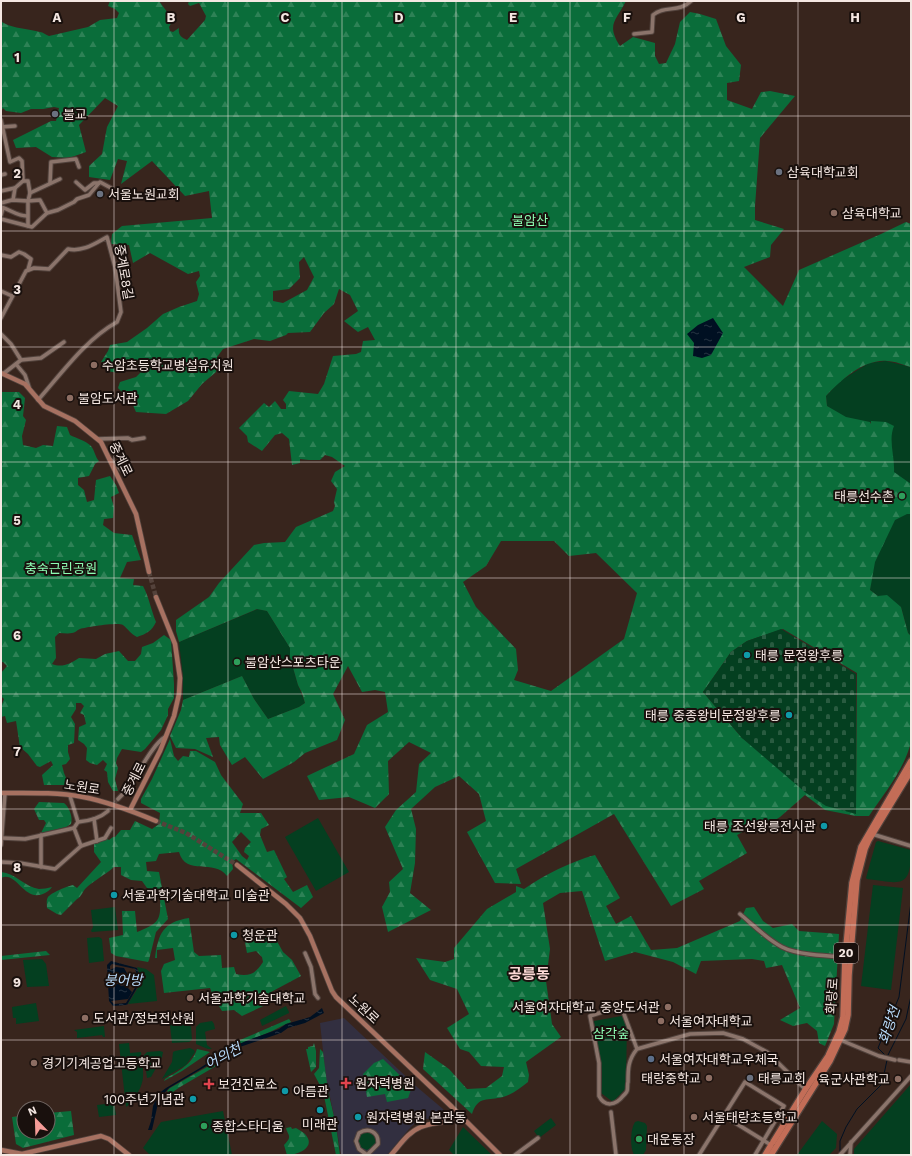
<svg xmlns="http://www.w3.org/2000/svg" width="912" height="1156" font-family="'Work Sans','Noto Sans KR',sans-serif">
<defs>
<pattern id="forest-firs" width="22" height="20" patternUnits="userSpaceOnUse"><rect width="22" height="20" fill="#0a6d3a"/><path d="M5 1l3.5 6h-7zM16 11l3.5 6h-7z" fill="#2e8256"/></pattern>
<pattern id="cemetery-stones" width="16" height="16" patternUnits="userSpaceOnUse"><rect width="16" height="16" fill="#043f20"/><path d="M2 7V4a2 2 0 0 1 4 0v3zM10 15v-3a2 2 0 0 1 4 0v3z" fill="#295b40"/></pattern>
<pattern id="water-ripples" width="26" height="14" patternUnits="userSpaceOnUse"><rect width="26" height="14" fill="#001022"/><path d="M2 4q2-2 4 0t4 0M15 11q2-2 4 0t4 0" fill="none" stroke="#263342"/></pattern>
</defs>
<rect width="100%" height="100%" fill="#38251d"/>
<path fill="#322f40" d="M344 1018 417 1087 443 1109 448 1117 418 1120 409 1129 387 1155H341L336 1125 326 1078 320 1023Z"/>
<g fill="#043f20">
<path d="M886 361 911 367V636L908 633 901 607 878 596 870 590 889 425 870 422 846 421 827 406 826 396 840 381 869 363Z"/>
<path d="M258 609 267 611 290 648V657L298 685 305 703 299 707 268 719 254 699 242 676 183 700V676L179 642Z"/>
<path d="M318 818 349 872 316 891 285 837Z"/>
<path d="M878 841 911 850C911 890 900 883 867 879L866 878 876 842Z"/>
<path d="M873 885 903 888 891 990 861 986Z"/>
<path d="M115 907 118 930 92 932 91 931 93 927 91 910Z"/>
<path d="M99 937 102 939 104 961 89 963 87 938Z"/>
<path d="M42 959 46 964 49 986 27 987 23 960Z"/>
<path d="M137 967 146 969 154 975 157 1001 128 1004 142 981Z"/>
<path d="M36 1003 39 1021 16 1024V1018H13L12 1007Z"/>
<path d="M286 1006 289 1012V1013L262 1026 260 1020Z"/>
<path d="M627 1015 626 1088 613 1102 601 1093 602 1073 594 1021Z"/>
<path d="M212 1021 214 1024 215 1029 207 1031 205 1032 207 1045 212 1049H208L196 1044V1027L200 1023Z"/>
<path d="M189 1024 191 1026 192 1040 189 1042 172 1043 170 1025Z"/>
<path d="M104 1026 105 1037H103L102 1035 77 1038V1032L74 1030Z"/>
<path d="M129 1043 130 1053 141 1052C143 1072 147 1081 134 1098 132 1102 130 1105 126 1107L119 1044Z"/>
<path d="M190 1048 194 1050 195 1052 186 1065 162 1079 172 1062 173 1052 175 1051Z"/>
<path d="M160 1051 163 1052 162 1057 151 1077 147 1078 144 1055 147 1052Z"/>
<path d="M911 1084V1155H854V1149Z"/>
<path d="M114 1103 116 1115 99 1117 97 1105Z"/>
<path d="M223 1111 232 1155H150L143 1148 161 1122Z"/>
<path d="M551 1118 556 1125 539 1138 534 1131Z"/>
<path d="M638 1121 645 1123 647 1126 646 1150 643 1155H634C630 1148 630 1129 635 1122Z"/>
<path d="M822 1121 837 1134 836 1148 829 1155H797Z"/>
<path d="M463 1127 492 1155H454L449 1150Z"/>
<path d="M367 1131 375 1134 377 1140 375 1146 367 1150 360 1147 358 1140 361 1133Z"/>
</g>
<g fill="url(#forest-firs)" fill-rule="evenodd">
<path d="M110 1H159L173 20 169 27 170 31 173 32 179 28C178 35 181 37 187 40L205 20 206 16 199 3 190 6 188 4 189 1H626C616 21 606 24 620 46L633 37 655 43V56L659 64 666 63 675 44 680 22 690 12 700 14 716 19 726 46 741 65 739 81 727 83V100L752 109 761 92 770 91 795 96 760 138 755 206V220L784 229 771 245 770 257 744 267 783 306 799 270 881 234 906 222 911 224V367C903 365 895 361 887 361 864 359 841 380 826 396L827 406 846 417 870 422 871 424V421L886 422 894 426C888 440 895 457 894 472L911 484V514H907L895 520 875 562 870 590 878 596 887 595 901 607 908 633 911 636V742C904 770 885 792 869 816H856L825 810 805 795 780 817 764 827 760 821 755 825 737 835 747 853 699 881 704 889 671 906 614 814 516 869 521 884 495 883 467 832 486 821 479 794 459 776 435 787 411 809 416 829 415 863 410 893 431 910 388 932 382 907 390 892 389 882 403 869 385 827 396 810 416 792 419 764 431 753 409 742 388 761 389 794 375 808 349 797 319 800 307 776 354 754 367 725 388 712 385 692 375 690 362 692 348 666 333 694 345 720 337 740 305 753 294 762 263 779 245 757 232 765 220 745 219 737 206 738 213 757 195 749 176 748 170 736 181 710 183 700 242 676 254 699 268 719 299 707 305 703 302 693 298 685 290 657V648L267 611 257 609 179 642 176 631V620L209 597 219 583 254 545 264 543 285 542 296 527 333 511 335 506 334 502 337 489 331 481 335 472 345 466 332 457 325 455 320 460H309L300 459V463L292 465 289 439 282 433 275 435 262 451 248 442 247 436 239 428 264 403 269 407 275 401 281 409H286V404L283 400 289 391 318 394 324 384 333 356 356 354 361 352 363 341 375 340 368 327 358 332 344 321 358 311 350 295 339 289 334 304 324 313 310 332 288 333 286 335 270 341 254 339 223 349 217 357 216 372 202 384 188 401 166 414 136 412 131 401 118 388 120 382 136 377 146 367 140 363 119 373 107 371 106 363 101 362 108 351 110 345 127 342 147 328 163 314 179 307 197 301 199 294 196 282 200 276 199 271 188 274 150 253 133 263 129 245 111 244 112 234 122 226 212 218 209 191 185 196 152 161 121 184 127 161 118 159 110 180 89 177V166L102 154 107 127 118 106 105 98 79 125 86 152 69 158 52 157 36 147 16 148 13 140 51 121H56L59 108 54 107 43 109H31L21 113 6 111 3 108 1 112V21C8 28 30 29 40 32 43 32 46 35 49 36L88 27 100 20 117 18 119 13 115 9 108 6ZM304 257 314 277 307 290 283 303 273 301V291L289 289 300 278 299 262ZM501 541H554L569 556 596 553 637 593 624 639 551 691 514 680 518 670 516 649 476 607 463 582 486 566ZM783 629 857 673 856 814 742 738 703 692 731 652 747 641Z"/>
<path d="M1 392H19L25 398 23 416 26 420 22 436 23 445 36 448 43 445 53 446 57 426 67 427 70 435C76 438 86 441 91 446 95 451 95 457 99 461L95 464 89 476 78 478V485L84 490 87 502 94 500 96 480 110 476 116 485 119 493 111 497 114 507 113 518 104 519 103 525 114 533 132 535 141 560 127 562 120 578 134 579 133 585 143 586C149 597 151 610 156 622 152 631 146 634 137 637 131 634 128 629 123 625 118 622 87 627 80 629 77 630 75 633 72 633 68 634 63 633 59 633L55 637 56 658 52 664C62 668 70 664 79 658L96 659 105 654 119 651 128 661H135L141 654 142 647 153 643 164 635 171 640 174 684V698L168 709V715L161 730 145 749 141 752 122 749 117 758 116 763 118 768 115 779 118 791H113L108 782 107 772 104 770 107 764 103 760 97 765 90 763 86 760 87 748 84 744 78 740 79 727 86 724 84 715 80 713 84 706 81 703H76V709L71 717 75 724 74 743 68 745V752L70 759 66 764 62 765 64 773 69 785H44L42 775 53 765 51 761 40 767 37 766 28 754 20 747 16 721 7 723 5 716 1 717V707L4 699 1 696V673L7 666 3 662H1Z"/>
<path d="M170 739 174 756 178 761 183 756 189 757 190 751H196L215 762 221 775 243 804 240 813H261L269 825 261 829 260 835 267 852 274 850 287 877 284 879 293 892 307 885 313 897 301 908 236 859 232 862 233 869 227 876C214 858 186 877 179 852L159 854 156 861 146 862 147 871 159 872 168 919 156 932 149 960 148 962 116 956 111 953 109 938 123 935 122 911H135L137 932C160 923 161 920 160 896L147 888 142 881 131 880 121 875V867H114C105 875 93 881 85 889 82 893 81 897 77 899L61 915 57 914 47 908C47 905 46 900 48 897 51 893 67 886 73 885L77 888 101 862 94 852V844L107 839 109 840 113 837H115L121 830H130L135 821 152 829 159 824 160 813 141 803V799L152 779ZM241 832 251 842 245 848 244 852 249 856 247 860 242 856 232 842Z"/>
<path d="M39 802 64 803C70 808 73 818 71 824L66 827 41 833 46 823 44 820H39L34 809Z"/>
<path d="M595 855 620 898 606 906 616 924 631 916 651 950 677 948 740 921 746 908 754 907 763 921 773 928 792 924 799 931 839 934 834 1024 825 1046 819 1043 817 1031 807 1023 793 1026 780 1020 800 1008 782 965 766 968 764 961 752 959 701 961 696 974 673 962 635 952 605 961 582 891 560 893 543 903 550 949 546 981 552 1024 561 1037 526 1062 529 1075 528 1082C520 1088 513 1094 503 1097 488 1101 478 1095 472 1114L423 1069 425 1052 449 1069 467 1089 486 1088 502 1076 504 1067 481 1066 469 1052 460 1049 447 1028 469 1014 457 989 430 980 416 958 445 962 454 959V948L487 909 516 892V886L524 889C546 874 570 862 595 855Z"/>
<path d="M1 872C15 873 25 887 39 889 43 889 48 888 52 887 50 890 48 891 45 893 24 904 17 870 1 878Z"/>
<path d="M189 918 194 952 199 956 221 955 222 968 234 967 236 974C250 977 256 973 263 962L262 957 256 951 247 953 244 937 273 934 283 952 292 960 301 976 271 992 276 1000 242 1016 234 1010 222 1011 214 998 210 988 164 993 161 971 164 964 175 960 173 948 157 950V958H155C158 934 163 922 189 918Z"/>
<path d="M46 951 50 955 1 960V956Z"/>
<path d="M289 1019 291 1022C282 1025 274 1031 265 1034 248 1041 235 1045 219 1055L217 1053 233 1043Z"/>
<path d="M314 1043 316 1051V1067L311 1072 306 1049H308V1047L313 1046Z"/>
<path d="M197 1049 210 1052 182 1071 164 1081 165 1079C178 1071 192 1065 197 1049Z"/>
<path d="M320 1049 323 1052 328 1091 336 1125 340 1155H336L323 1091 314 1074 319 1068Z"/>
<path d="M383 1059 412 1087 408 1098 387 1102 385 1094 367 1097 363 1074 374 1063Z"/>
<path d="M214 1063 216 1066 180 1087 170 1094 167 1091 170 1088Z"/>
<path d="M71 1111 74 1135 23 1148 16 1144 12 1117 24 1116V1132H48V1113Z"/>
<path d="M291 1127 292 1129 296 1128C299 1130 303 1132 305 1134 317 1147 298 1155 287 1155L284 1145C293 1136 288 1136 286 1128Z"/>
</g>
<path fill="url(#cemetery-stones)" d="M781 629 856 674V814L826 806 806 793 742 738 703 692 731 652 747 641Z"/>
<g fill="url(#water-ripples)">
<path d="M713 318 723 333 711 355 702 358 693 356 694 343 687 334 698 325Z"/>
<path d="M111 961 137 968 141 981 127 1005 113 1006 109 1001 107 965Z"/>
<path d="M322 1008 324 1013 305 1023 288 1028 281 1033 237 1048 169 1088 159 1099 152 1130H148L151 1121 153 1106 158 1094 166 1088 200 1068 230 1048 246 1041 279 1029 286 1024 310 1017Z"/>
</g>
<path fill="#38251d" d="M112 964 135 969 139 981 126 1003 114 1004 111 1001 128 999 132 992 125 985 121 986 119 984H109L119 983 122 980H124L128 975 124 968 116 967 110 970V966Z"/>
<g fill="none" stroke-linecap="round" stroke-linejoin="round">
<g stroke="#001022" stroke-width="1">
<path d="M888 1055 906 1019 911 996"/>
<path d="M887 1057 878 1048 899 997 911 902"/>
<path d="M840 1153V1141L846 1127 857 1109 882 1084 887 1060"/>
</g>
<path stroke="#54423b" stroke-width="3.5" stroke-dasharray="3.5 2" stroke-linecap="butt" d="M108 811 118 799"/>
<g stroke="#54423b" stroke-width="4.5" stroke-dasharray="4.5 2" stroke-linecap="butt">
<path d="M149 572 156 597"/>
<path d="M156 821 186 833 237 865"/>
</g>
<defs>
<g id="street">
<path d="M634 34 652 32 653 15C665 5 679 13 691 1"/>
<path d="M1 120 10 162 19 158 22 161 23 181 15 188 1 191"/>
<path d="M1 127 15 126"/>
<path d="M1 175 5 174"/>
<path d="M76 182 85 190 94 183H99L100 182 111 188"/>
<path d="M50 183 51 162 76 159 79 167"/>
<path d="M30 193 60 179"/>
<path d="M13 200 15 188"/>
<path d="M1 203 12 200 28 201 30 193 28 181H23"/>
<path d="M1 207C11 210 17 216 27 216"/>
<path d="M1 215 3 208"/>
<path d="M1 219 32 227 47 213 58 210 74 202 77 199 89 195 99 183"/>
<path d="M28 226V201L40 200 47 213"/>
<path d="M1 255 11 257 19 252 24 254 31 259 28 270"/>
<path d="M1 291 12 296"/>
<path d="M1 318 26 271 34 268 49 269 68 249C83 252 94 244 107 237L115 267 121 312 117 322C85 340 62 373 38 400"/>
<path d="M1 334 11 344 21 360"/>
<path d="M16 364 25 375 29 387"/>
<path d="M3 374 21 360 41 358 64 342"/>
<path d="M98 439 128 438 132 440 144 438"/>
<path d="M110 459 125 473"/>
<path d="M70 796 78 822"/>
<path d="M118 799C122 795 127 790 130 785 139 772 153 744 165 737"/>
<path d="M94 819 97 841"/>
<path d="M74 828 78 822C89 821 99 819 108 811"/>
<path d="M74 828 81 846"/>
<path d="M872 834 911 846"/>
<path d="M41 835V867"/>
<path d="M2 838 25 839 74 828"/>
<path d="M1 845 5 793"/>
<path d="M1 862 20 863 55 869 81 846 105 838 111 828"/>
<path d="M740 914C753 925 767 939 782 947 797 955 828 956 846 957"/>
<path d="M305 953 311 967 315 994 318 998"/>
<path d="M838 1039 879 1056 895 1060"/>
<path d="M637 1049C628 1060 628 1069 628 1082 627 1084 628 1089 627 1091 627 1092 624 1095 623 1096 616 1105 605 1108 599 1096V1063L590 1016 621 1006 637 1049 690 1034 723 1033 743 1039 767 1052 806 1090"/>
<path d="M899 1060 911 1062"/>
<path d="M611 1112 616 1155"/>
<path d="M724 1116 771 1145"/>
<path d="M367 1155 359 1149 356 1141 359 1133C369 1127 379 1132 378 1144L367 1155"/>
<path d="M515 1155 538 1138"/>
<path d="M699 1155 745 1082 784 1106 755 1155"/>
<path d="M840 1155 911 1076"/>
<path d="M850 1155 851 1142"/>
</g>
<g id="secondary">
<path d="M1 373 25 384 44 406 75 421 101 442 136 514 149 572"/>
<path d="M1 793C28 793 56 792 83 797 109 802 132 811 156 821"/>
<path d="M130 810 160 751 174 716 179 694 180 678 175 644 156 597"/>
<path d="M237 865 286 904 300 918 310 936 332 991 336 997 452 1107 500 1155"/>
<path d="M1 1150 22 1154 101 1136 109 1139 129 1155"/>
<path d="M391 1155C400 1145 408 1132 421 1127 435 1121 447 1125 460 1114"/>
</g>
<g id="primary">
<path d="M773 1142 805 1090 828 1056 839 1032 843 1017 845 957 852 883 861 847 911 761"/>
<path d="M765 1155 771 1145"/>
<path d="M771 1155 830 1061 845 1029 848 1015 849 975 857 880 865 849 869 840 911 771"/>
</g>
</defs>
<use href="#street" stroke="#51423c" stroke-width="5.5"/>
<use href="#secondary" stroke="#51423c" stroke-width="6"/>
<use href="#primary" stroke="#51423c" stroke-width="8"/>
<use href="#street" stroke="#8b746b" stroke-width="3.5"/>
<use href="#secondary" stroke="#a77161" stroke-width="4.5"/>
<use href="#primary" stroke="#c36d57" stroke-width="5.5"/>
</g>
<path fill="none" stroke="#f4e7e2" stroke-width="1" stroke-opacity="0.55" d="M114 1V1155M228 1V1155M342 1V1155M456 1V1155M570 1V1155M684 1V1155M798 1V1155M1 116H911M1 231H911M1 347H911M1 462H911M1 578H911M1 694H911M1 809H911M1 925H911M1 1040H911"/>
<g fill="#6b7280" stroke="#19100d" stroke-width="1.5">
<circle cx="55" cy="114" r="4"/>
<circle cx="779" cy="172" r="4"/>
<circle cx="100" cy="194" r="4"/>
<circle cx="750" cy="1078" r="4"/>
</g>
<g fill="#8d6e63" stroke="#19100d" stroke-width="1.5">
<circle cx="834" cy="213" r="4"/>
<circle cx="94" cy="365" r="4"/>
<circle cx="70" cy="398" r="4"/>
<circle cx="190" cy="998" r="4"/>
<circle cx="668" cy="1007" r="4"/>
<circle cx="85" cy="1018" r="4"/>
<circle cx="661" cy="1021" r="4"/>
<circle cx="34" cy="1063" r="4"/>
<circle cx="709" cy="1078" r="4"/>
<circle cx="898" cy="1079" r="4"/>
<circle cx="694" cy="1117" r="4"/>
</g>
<g fill="#2e9e5b" stroke="#19100d" stroke-width="1.5">
<circle cx="902" cy="496" r="4"/>
<circle cx="237" cy="662" r="4"/>
<circle cx="204" cy="1126" r="4"/>
<circle cx="639" cy="1139" r="4"/>
</g>
<g fill="#0f9aa8" stroke="#19100d" stroke-width="1.5">
<circle cx="747" cy="655" r="4"/>
<circle cx="789" cy="715" r="4"/>
<circle cx="824" cy="826" r="4"/>
<circle cx="114" cy="895" r="4"/>
<circle cx="234" cy="935" r="4"/>
<circle cx="285" cy="1091" r="4"/>
<circle cx="193" cy="1099" r="4"/>
<circle cx="320" cy="1110" r="4"/>
<circle cx="358" cy="1117" r="4"/>
</g>
<circle fill="#5c6f8a" stroke="#19100d" stroke-width="1.5" cx="651" cy="1059" r="4"/>
<g fill="#e0444e" stroke="#19100d" stroke-width="1.5">
<path d="M344 1077h4v4h4v4h-4v4h-4v-4h-4v-4h4z"/>
<path d="M207 1078h4v4h4v4h-4v4h-4v-4h-4v-4h4z"/>
</g>
<g text-anchor="middle" dominant-baseline="central" stroke-width="4" stroke-linejoin="round" paint-order="stroke">
<rect fill="#19100d" stroke="#b2a6a2" stroke-width="1" x="834" y="943" width="24" height="20" rx="3"/>
<g font-size="12" font-weight="bold" fill="#f4e7e2">
<text x="846" y="953">20</text>
</g>
<g font-size="13" fill="#f4e7e2" stroke="#19100d" text-anchor="start">
<text x="63" y="114">불교</text>
<text x="787" y="172">삼육대학교회</text>
<text x="108" y="194">서울노원교회</text>
<text x="842" y="213">삼육대학교</text>
<text x="102" y="365">수암초등학교병설유치원</text>
<text x="78" y="398">불암도서관</text>
<text x="894" y="496" text-anchor="end">태릉선수촌</text>
<text x="755" y="655">태릉 문정왕후릉</text>
<text x="245" y="662">불암산스포츠타운</text>
<text x="781" y="715" text-anchor="end">태릉 중종왕비문정왕후릉</text>
<text x="816" y="826" text-anchor="end">태릉 조선왕릉전시관</text>
<text x="122" y="895">서울과학기술대학교 미술관</text>
<text x="242" y="935">청운관</text>
<text x="198" y="998">서울과학기술대학교</text>
<text x="660" y="1007" text-anchor="end">서울여자대학교 중앙도서관</text>
<text x="93" y="1018">도서관/정보전산원</text>
<text x="669" y="1021">서울여자대학교</text>
<text x="659" y="1059">서울여자대학교우체국</text>
<text x="42" y="1063">경기기계공업고등학교</text>
<text x="701" y="1078" text-anchor="end">태랑중학교</text>
<text x="758" y="1078">태릉교회</text>
<text x="890" y="1079" text-anchor="end">육군사관학교</text>
<text x="355" y="1083">원자력병원</text>
<text x="218" y="1084">보건진료소</text>
<text x="293" y="1091">아름관</text>
<text x="185" y="1099" text-anchor="end">100주년기념관</text>
<text x="366" y="1117">원자력병원 본관동</text>
<text x="702" y="1117">서울태랑초등학교</text>
<text x="320" y="1124" text-anchor="middle">미래관</text>
<text x="212" y="1126">종합스타디움</text>
<text x="647" y="1139">대운동장</text>
</g>
<g font-size="13" fill="#8dfdb3" stroke="#19100d">
<text x="530" y="220">불암산</text>
<text x="61" y="568">충숙근린공원</text>
<text x="611" y="1033">삼각숲</text>
</g>
<g font-size="13" fill="#f4e7e2" stroke="#19100d">
<text transform="translate(124 272) rotate(80)">중계로8길</text>
<text transform="translate(121 459) rotate(64)">중계로</text>
<text transform="translate(134 779) rotate(-63)">중계로</text>
<text transform="translate(82 787) rotate(9)">노원로</text>
<text transform="translate(832 996) rotate(-86)">화랑로</text>
<text transform="translate(364 1009) rotate(43)">노원로</text>
</g>
<g font-size="14" font-style="italic" fill="#b9dcfc" stroke="#19100d">
<text x="123" y="980">붕어방</text>
<text transform="translate(889 1025) rotate(-71)">화랑천</text>
<text transform="translate(223 1056) rotate(-28)">어의천</text>
</g>
<g font-size="15" font-weight="bold" fill="#fcd9d6" stroke="#19100d">
<text x="529" y="974">공릉동</text>
</g>
</g>
<g font-size="13" text-anchor="middle" font-weight="bold" fill="#f4e7e2" stroke="#19100d" stroke-width="4" stroke-linejoin="round" paint-order="stroke">
<text x="57" y="22">A</text>
<text x="171" y="22">B</text>
<text x="285" y="22">C</text>
<text x="399" y="22">D</text>
<text x="513" y="22">E</text>
<text x="627" y="22">F</text>
<text x="741" y="22">G</text>
<text x="855" y="22">H</text>
<text x="17" y="62">1</text>
<text x="17" y="178">2</text>
<text x="17" y="294">3</text>
<text x="17" y="409">4</text>
<text x="17" y="525">5</text>
<text x="17" y="640">6</text>
<text x="17" y="756">7</text>
<text x="17" y="872">8</text>
<text x="17" y="987">9</text>
</g>
<rect width="912" height="1156" fill="none" stroke="#f4e7e2" stroke-width="4"/>
<g transform="translate(36 1120) rotate(337)"><circle r="19" fill="#19100d" stroke="#716662"/>
<path d="M0-3L7 15L0 10L-7 15Z" fill="#f59b97"/>
<text y="-6" font-size="11" font-weight="bold" text-anchor="middle" fill="#f4e7e2">N</text>
</g>
</svg>
